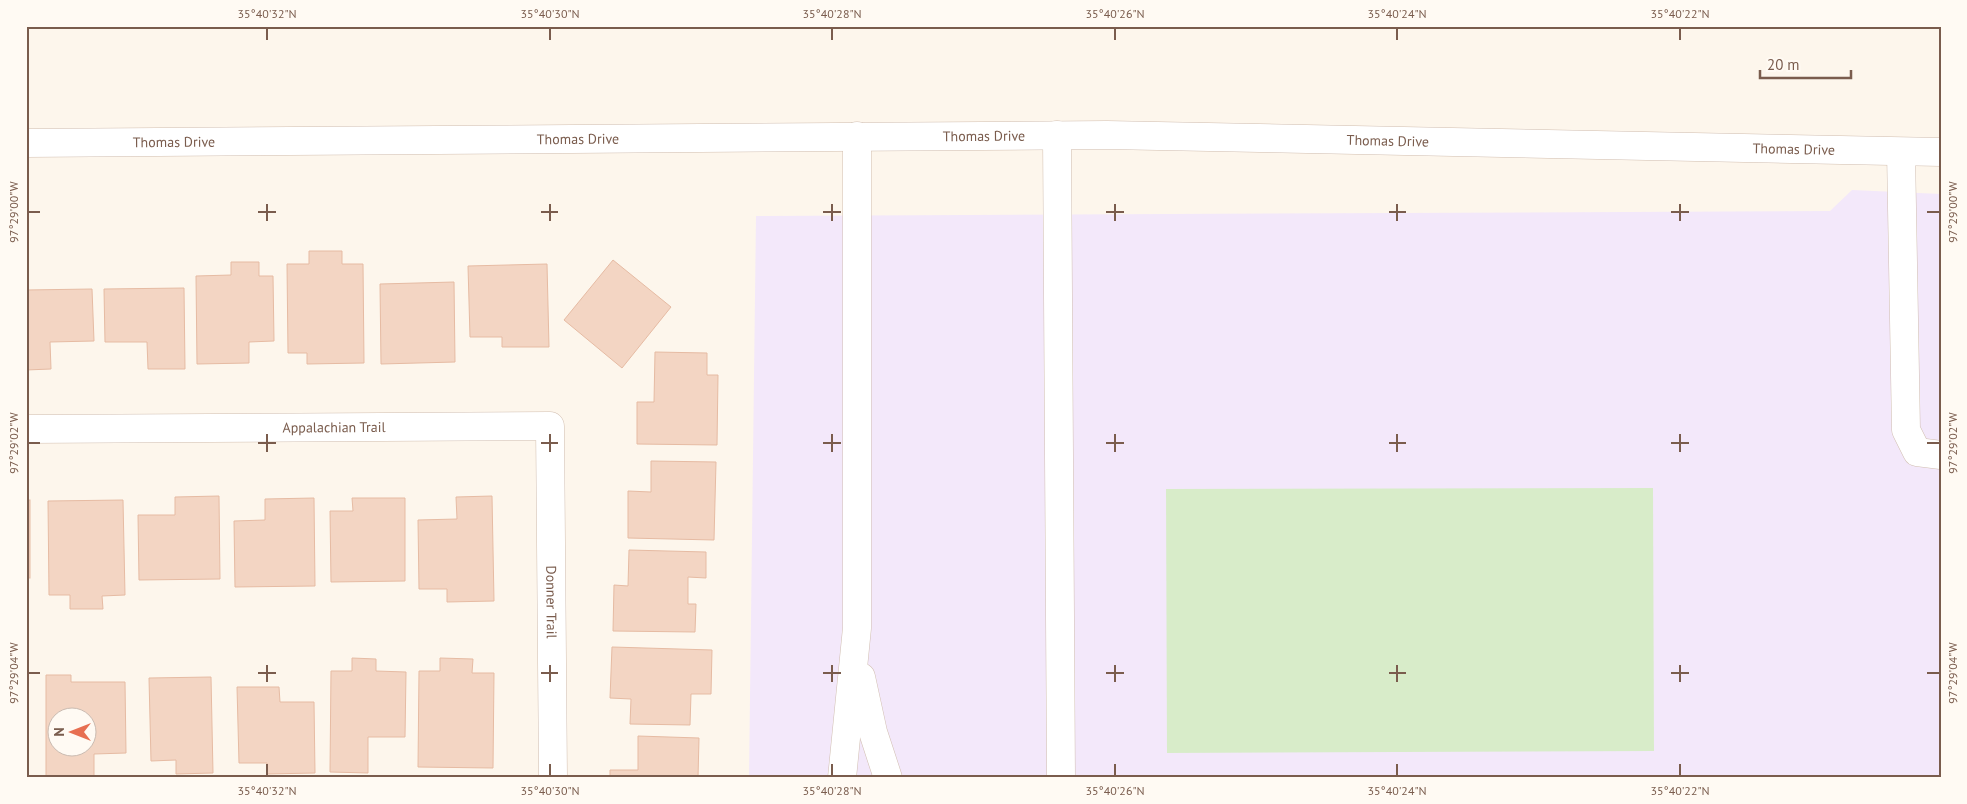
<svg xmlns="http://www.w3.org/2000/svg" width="1967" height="804" font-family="'PT Sans',sans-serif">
<rect width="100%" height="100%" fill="#fdf6ec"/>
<path fill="#f3e8fa" d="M1852 190 1941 194V778H749L756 216 1830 211Z"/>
<path fill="#d8ecc9" d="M1653 488 1654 751 1167 753 1166 489Z"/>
<g fill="#f3d5c3" stroke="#e6bba3" fill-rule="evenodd">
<path d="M309 251H342V264H363L364 363 307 364V353H288L287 264H309Z"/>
<path d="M613 260 671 307 622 368 564 320Z"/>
<path d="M231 262H259V276H273L274 341 249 342V363L197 364 196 276 231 275Z"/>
<path d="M547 264 549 347H502V337H470L468 266Z"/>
<path d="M454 282 455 362 381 364 380 284Z"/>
<path d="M184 288 185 369H148L147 342H105L104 289Z"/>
<path d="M92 289 94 341 50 342 51 369 26 370V290Z"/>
<path d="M655 352 707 353V375H718L717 445 637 444V402H654Z"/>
<path d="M651 461 716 462 714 540 628 538V491L651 492Z"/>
<path d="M219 496 220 579 139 580 138 515H175V497Z"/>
<path d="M492 496 494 601 447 602V589H419L418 520 457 519 456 497Z"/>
<path d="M314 498 315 586 235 587 234 521 265 520V499Z"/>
<path d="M352 498H405V581L331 582 330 511H353Z"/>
<rect x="26" y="500" width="4" height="78"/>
<path d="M123 500 125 595 102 596 103 609H70V595H49L48 501Z"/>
<path d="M629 550 706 552V578L688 577V604H696L695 632 613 631 614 585 628 586Z"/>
<path d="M612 647 712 650 711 694H691L690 725 630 724 631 699 610 698Z"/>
<path d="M352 658 376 659V671L406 672 405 737H368V773L330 772 331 671H352Z"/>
<path d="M440 658 473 659 472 673H494L493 768 418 767 419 671H440Z"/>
<path d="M46 675H71V682H125L126 753 94 754V777H46ZM58 716H88V746H58Z"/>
<path d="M211 677 213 773 176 774V760L151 761 149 678Z"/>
<path d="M26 683 28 772H26Z"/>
<path d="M237 687H279L280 702H314L315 773 267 774V763H239Z"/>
<path d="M638 736 699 738 698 778H610V770H638Z"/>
</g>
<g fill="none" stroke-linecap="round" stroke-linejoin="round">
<defs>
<g id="minor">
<path d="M1057 135 1061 778"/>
<path id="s1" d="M26 143 1107 135 1941 152"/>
<path d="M1901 152 1906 430 1917 452 1941 455"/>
<path id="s2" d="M26 429 550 426 553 778"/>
<path d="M861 677 873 732 888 778"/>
<path d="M842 778 857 628V136"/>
</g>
</defs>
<use href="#minor" stroke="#d1beb0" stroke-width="29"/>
<use href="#minor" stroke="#fff" stroke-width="28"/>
</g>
<path fill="none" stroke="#7a5c4d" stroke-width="2" d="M267 28V40M550 28V40M832 28V40M1115 28V40M1397 28V40M1680 28V40M267 204V221M550 204V221M832 204V221M1115 204V221M1397 204V221M1680 204V221M28 212H40M258 212H276M541 212H558M823 212H841M1106 212H1124M1389 212H1406M1671 212H1689M1927 212H1940M267 434V452M550 434V452M832 434V452M1115 434V452M1397 434V452M1680 434V452M28 443H40M258 443H276M541 443H558M823 443H841M1106 443H1124M1389 443H1406M1671 443H1689M1927 443H1940M267 665V682M550 665V682M832 665V682M1115 665V682M1397 665V682M1680 665V682M28 673H40M258 673H276M541 673H558M823 673H841M1106 673H1124M1389 673H1406M1671 673H1689M1927 673H1940M267 764V776M550 764V776M832 764V776M1115 764V776M1397 764V776M1680 764V776"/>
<g text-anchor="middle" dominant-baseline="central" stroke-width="4" stroke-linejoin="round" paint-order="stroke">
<g font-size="14" fill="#7a5c4d" stroke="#fffaf3">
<text stroke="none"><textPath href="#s1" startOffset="958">Thomas Drive</textPath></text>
<text stroke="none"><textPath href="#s1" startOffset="552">Thomas Drive</textPath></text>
<text stroke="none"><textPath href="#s1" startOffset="1362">Thomas Drive</textPath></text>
<text stroke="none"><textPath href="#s1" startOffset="148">Thomas Drive</textPath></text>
<text stroke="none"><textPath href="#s1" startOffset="1768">Thomas Drive</textPath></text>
<text stroke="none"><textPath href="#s2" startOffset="308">Appalachian Trail</textPath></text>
<text stroke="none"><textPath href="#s2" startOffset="700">Donner Trail</textPath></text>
</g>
</g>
<rect width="1967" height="804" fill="none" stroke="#fffaf3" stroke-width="55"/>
<g transform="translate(72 732) rotate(270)"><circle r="24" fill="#fffaf3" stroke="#cabbb1"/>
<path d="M0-4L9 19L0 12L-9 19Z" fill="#e76f51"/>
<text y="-8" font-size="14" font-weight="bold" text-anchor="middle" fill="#7a5c4d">N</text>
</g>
<path d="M1760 70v8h91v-8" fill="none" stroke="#7a5c4d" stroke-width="2.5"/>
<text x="1767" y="70" font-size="15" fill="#7a5c4d" stroke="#fffaf3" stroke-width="4" paint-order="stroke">20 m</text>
<rect x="28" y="28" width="1912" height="748" fill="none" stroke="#7a5c4d" stroke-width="2"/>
<g font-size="12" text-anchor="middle" fill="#7a5c4d">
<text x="267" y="18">35°40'32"N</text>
<text x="550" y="18">35°40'30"N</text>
<text x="832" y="18">35°40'28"N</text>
<text x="1115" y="18">35°40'26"N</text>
<text x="1397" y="18">35°40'24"N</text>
<text x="1680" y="18">35°40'22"N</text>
<text transform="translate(1953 212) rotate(-90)" y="4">97°29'00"W</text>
<text transform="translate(14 212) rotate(-90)" y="4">97°29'00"W</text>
<text transform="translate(1953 443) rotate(-90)" y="4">97°29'02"W</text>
<text transform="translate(14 443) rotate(-90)" y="4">97°29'02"W</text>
<text transform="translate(1953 673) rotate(-90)" y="4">97°29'04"W</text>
<text transform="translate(14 673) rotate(-90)" y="4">97°29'04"W</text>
<text x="267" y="795">35°40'32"N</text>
<text x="550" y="795">35°40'30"N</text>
<text x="832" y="795">35°40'28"N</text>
<text x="1115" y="795">35°40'26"N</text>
<text x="1397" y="795">35°40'24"N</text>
<text x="1680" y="795">35°40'22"N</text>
</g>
</svg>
